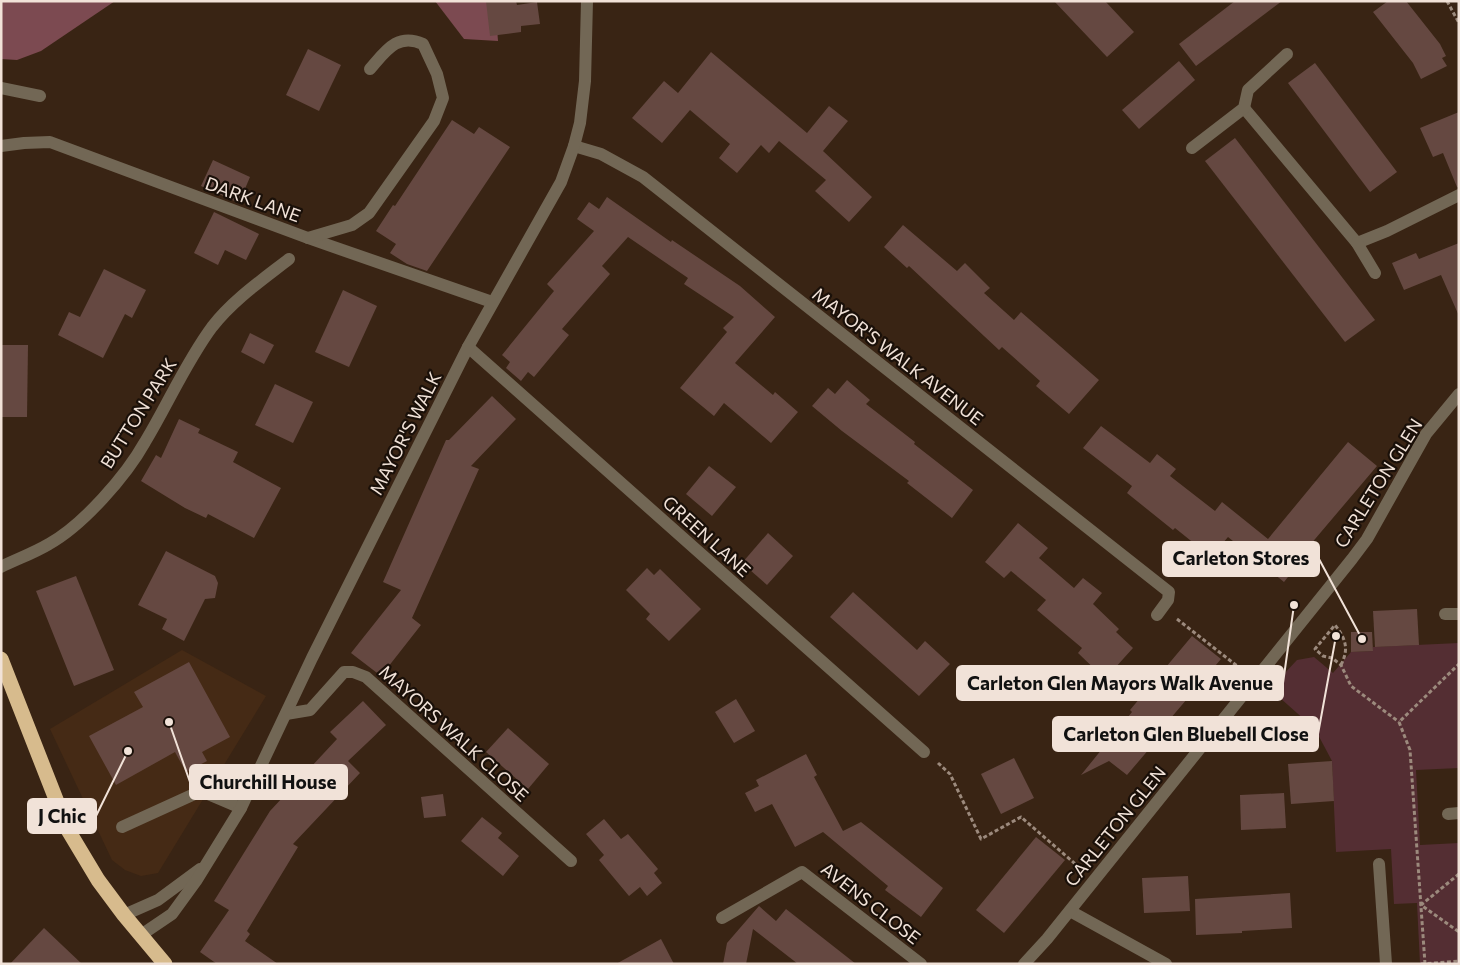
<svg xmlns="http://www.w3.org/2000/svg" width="1460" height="965" font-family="Commissioner,sans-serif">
<rect width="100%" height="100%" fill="#392414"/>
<path fill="#452a15" d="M182 650 266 696 158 873 141 876 125 870 112 860 50 729Z"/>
<path fill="#542e33" d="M1459 643V768L1416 770 1420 845 1459 843V964H1420L1417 903 1394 904 1391 849 1336 852 1332 761 1315 729 1270 689 1297 660 1314 657 1333 673 1351 652 1373 651V647Z"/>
<g fill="#7c4a51">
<path d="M1 1H115L41 51 17 60 1 59Z"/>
<path d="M435 1H495L498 41 464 39Z"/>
</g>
<g fill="#654841">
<path d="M486 1H516L517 5 537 2 540 24 521 26V32L490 36Z"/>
<path d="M1054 1H1105L1134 32 1107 57Z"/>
<path d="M1235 1H1282L1196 66 1179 44Z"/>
<path d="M1388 1H1406L1440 44 1446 56 1442 58 1447 66 1421 79 1413 63 1373 12Z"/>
<path d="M308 49 341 65 319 111 286 95Z"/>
<path d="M711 52 807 133 829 106 848 121 823 151 872 197 849 222 815 191 826 180 779 141 769 153 761 145 737 173 719 158 730 144 690 110 662 143 632 118 664 81 678 93Z"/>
<path d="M1179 61 1195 80 1139 129 1122 110Z"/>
<path d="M1315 63 1397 172 1370 192 1288 83Z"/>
<path d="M1459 112V187H1457L1443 153 1433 157 1420 128Z"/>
<path d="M452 120 474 134 479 127 510 147 427 271 407 264 390 253 396 244 376 231 393 205 395 206Z"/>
<path d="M1235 138 1375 320 1345 342 1205 161Z"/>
<path d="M213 160 250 177 239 203 201 186Z"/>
<path d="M607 197 671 242 672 240 740 286 775 317 735 363 773 395 775 392 798 412 771 443 724 403 714 416 680 388 727 332 723 328 734 317 684 284 688 278 628 237 602 266 610 274 562 329 569 335 534 377 528 372 521 381 506 368 510 362 502 355 554 291 547 284 594 231 577 219 589 202 599 209Z"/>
<path d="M214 212 259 234 246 260 225 250 218 265 194 253Z"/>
<path d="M903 225 957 271 965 263 990 288 984 293 1014 320 1021 312 1099 380 1069 414 1036 386 1040 381 1002 347 999 350 909 266 907 268 884 247Z"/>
<path d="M1459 243V316L1441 275 1404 290 1392 263 1416 253 1419 259Z"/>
<path d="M104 269 146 290 132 318 125 314 103 358 58 335 69 312 80 317Z"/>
<path d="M343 290 377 306 349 367 315 352Z"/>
<path d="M250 333 274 345 264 364 241 352Z"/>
<path d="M1 345H28L27 417H1Z"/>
<path d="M847 380 870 400 866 404 915 442 914 444 973 490 952 518 907 483 909 481 842 431 812 406 828 388 835 394Z"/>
<path d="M275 384 313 402 293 443 255 425Z"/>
<path d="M492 396 516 419 471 466 479 469 412 618 421 625 381 676 351 653 401 590 383 582 446 440H449Z"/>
<path d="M179 419 200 429 198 433 238 452 233 462 281 488 254 538 208 514 206 518 185 508 141 481 156 455 161 458Z"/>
<path d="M1101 426 1150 463 1157 454 1176 469 1170 476 1215 511 1222 502 1268 539 1348 442 1377 466 1310 545 1312 547 1284 582 1228 537 1211 557 1175 528 1173 530 1127 493 1132 486 1083 448Z"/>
<path d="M709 466 736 487 712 516 686 494Z"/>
<path d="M1018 523 1048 548 1039 558 1074 588 1083 578 1102 593 1093 604 1119 629 1116 632 1133 648 1105 679 1078 653 1082 648 1037 610 1046 600 1011 571 1004 578 985 562Z"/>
<path d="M768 533 793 556 767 585 742 563Z"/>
<path d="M166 551 215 576 218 583 215 598 205 599 184 641 162 629 167 619 138 605Z"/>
<path d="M647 568 654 575 660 569 701 609 669 641 646 619 650 614 626 590Z"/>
<path d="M76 576 114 670 74 686 36 591Z"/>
<path d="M853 592 917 650 925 641 950 664 919 696 830 617Z"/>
<path d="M1417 609 1419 645 1375 647 1373 611Z"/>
<path d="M1351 632H1372L1373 651 1351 652Z"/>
<path d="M1192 636 1221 659 1153 739 1156 741 1127 775 1109 761 1081 775 1132 712 1130 710Z"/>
<path d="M189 662 230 737 202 752 207 761 186 772 175 752 116 785 89 736 143 707 134 692Z"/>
<path d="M736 699 755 731 734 743 715 712Z"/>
<path d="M363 701 386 725 348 761 360 773 293 844 298 847 247 931 250 934 245 941 278 964H217L200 952 229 910 214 901 270 811 337 739 330 732Z"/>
<path d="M508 728 549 764 528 789 486 752Z"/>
<path d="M806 754 817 775 814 777 843 831 861 822 943 888 921 917 885 890 888 886 823 832 795 847 772 804 755 812 745 793 759 786 756 780Z"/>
<path d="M1014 758 1034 798 1001 814 981 774Z"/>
<path d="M1332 761 1334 801 1291 804 1288 764Z"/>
<path d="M1284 793 1286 828 1241 830 1240 795Z"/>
<path d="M443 794 446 816 424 818 421 797Z"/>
<path d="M482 817 502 833 498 838 519 856 503 876 461 841Z"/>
<path d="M604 819 621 839 628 834 658 869 654 873 662 883 647 896 640 887 629 896 599 860 604 855 586 834Z"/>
<path d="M1036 837 1065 860 1004 933 976 910Z"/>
<path d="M1188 876 1190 911 1144 913 1142 878Z"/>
<path d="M1290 893 1292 928 1242 931V933L1196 935 1195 899Z"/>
<path d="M759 906 776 921 786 909 856 964H798L753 929 746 964H723L727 943Z"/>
<path d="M44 928 82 964H10Z"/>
<path d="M661 939 674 964H616Z"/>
</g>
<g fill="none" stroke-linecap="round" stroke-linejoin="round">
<g stroke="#9c8a7d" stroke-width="3" stroke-dasharray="4 2.5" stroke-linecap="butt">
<path d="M1447 1 1459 23"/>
<path d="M1177 619 1241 669"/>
<path d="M1341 665C1349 649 1346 639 1335 625L1315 649 1323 656 1332 658 1341 665 1351 686 1399 722"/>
<path d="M938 763 950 774 981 839 1021 817 1080 868"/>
<path d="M1459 874 1421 905 1459 932"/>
<path d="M1421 964 1459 961"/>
<path d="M1425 964 1410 750 1399 722 1459 664"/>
</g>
<g stroke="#726755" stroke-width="12">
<path d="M1 88 40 96"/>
<path d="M1244 108 1357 243 1387 231 1459 195"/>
<path d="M1 146 24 143 50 142 308 238 492 302"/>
<path d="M574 146 601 154 643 177 1169 592 1168 600 1157 615"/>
<path d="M1192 148 1244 108 1248 90 1287 54"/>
<path d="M308 238 352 225 369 213 434 121 443 98 437 74 423 44C397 32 385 52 370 69"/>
<path d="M1357 243 1375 273"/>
<path d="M468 347 924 752"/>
<path d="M1 567C17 559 34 553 49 544 83 525 126 476 145 442 168 404 186 362 212 327 233 300 262 280 289 259"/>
<path d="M1445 614H1459"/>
<path d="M286 714 310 710 344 672H353L366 677 571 861"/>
<path d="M1448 814 1459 813"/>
<path d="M122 827 201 791 241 808"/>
<path d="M1379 864 1386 964"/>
<path d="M1070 911 1166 964"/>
<path d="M124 915 158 900 200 869"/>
<path d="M722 918 802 872 921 964"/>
<path d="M141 935 172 914 196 881 241 808 312 658 468 347 561 182 574 146 580 123 585 81 587 1"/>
<path d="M1024 964 1047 939 1352 559 1367 539 1426 434 1459 394"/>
</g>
<path stroke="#d7bb8d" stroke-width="15" d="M1 659 68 830 98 880 124 915 165 964"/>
</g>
<g text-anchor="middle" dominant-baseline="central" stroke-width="4.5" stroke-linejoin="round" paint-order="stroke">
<g font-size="18" fill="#f1e2d8" stroke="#1a1009">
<text transform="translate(253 199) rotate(20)">DARK LANE</text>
<text transform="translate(898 356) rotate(38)">MAYOR'S WALK AVENUE</text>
<text transform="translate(138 413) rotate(-58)">BUTTON PARK</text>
<text transform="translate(405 433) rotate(-63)">MAYOR'S WALK</text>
<text transform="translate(1378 483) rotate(-58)">CARLETON GLEN</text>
<text transform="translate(707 536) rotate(42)">GREEN LANE</text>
<text transform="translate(454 733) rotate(42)">MAYORS WALK CLOSE</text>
<text transform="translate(1115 826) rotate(-51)">CARLETON GLEN</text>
<text transform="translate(871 903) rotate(38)">AVENS CLOSE</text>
</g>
</g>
<path fill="none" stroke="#f1e2d8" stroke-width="2" d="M1362 639L1319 559M1294 605L1283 683M1336 636L1318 734M169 722L190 782M128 751L96 816"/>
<g fill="#f1e2d8" stroke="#1a1009" stroke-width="2">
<circle cx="1362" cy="639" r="5"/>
<circle cx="1294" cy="605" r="5"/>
<circle cx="1336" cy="636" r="5"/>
<circle cx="169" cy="722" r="5"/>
<circle cx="128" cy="751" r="5"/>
</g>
<g fill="#f1e2d8" stroke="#f1e2d8" stroke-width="2">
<rect x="1163" y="542" width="156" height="34" rx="5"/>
<rect x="957" y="666" width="326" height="34" rx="5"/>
<rect x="1053" y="717" width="265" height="34" rx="5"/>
<rect x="190" y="765" width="157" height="34" rx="5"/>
<rect x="28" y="799" width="68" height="34" rx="5"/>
</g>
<g font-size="19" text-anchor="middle" font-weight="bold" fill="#111">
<text x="1241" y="565">Carleton Stores</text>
<text x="1120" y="690">Carleton Glen Mayors Walk Avenue</text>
<text x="1186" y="741">Carleton Glen Bluebell Close</text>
<text x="268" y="789">Churchill House</text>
<text x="62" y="823">J Chic</text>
</g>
<rect width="1460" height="965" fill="none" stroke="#f1e2d8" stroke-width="5"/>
</svg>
